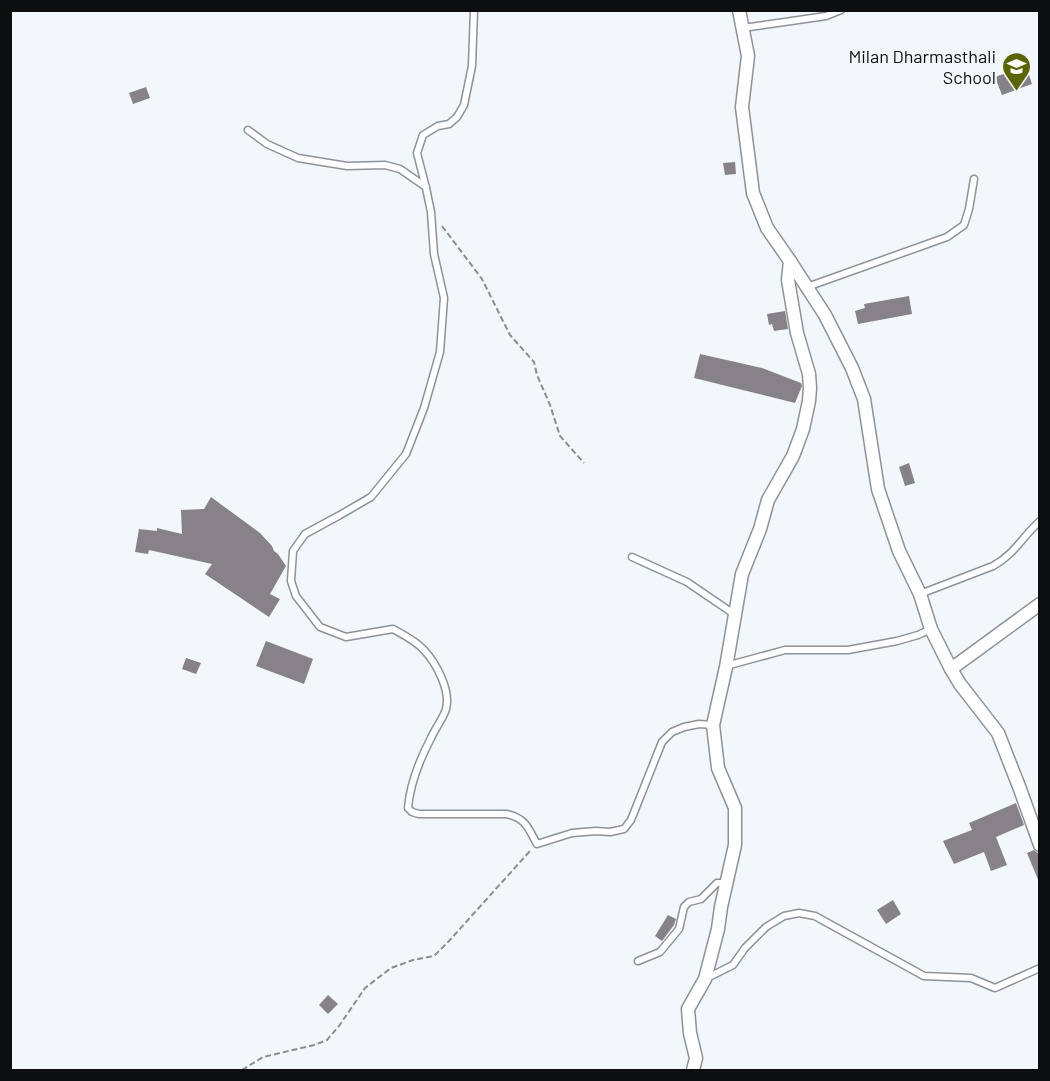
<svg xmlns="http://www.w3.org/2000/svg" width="1050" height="1081" font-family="Barlow,sans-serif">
<rect width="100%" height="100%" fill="#f2f7fc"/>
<g fill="#868287">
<path d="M1026 66 1032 84 1002 95 995 77Z"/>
<path d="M146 87 150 98 133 104 129 93Z"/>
<path d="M735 162 736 174 725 175 723 163Z"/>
<path d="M909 296 912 314 858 324 855 311 865 308 864 304Z"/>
<path d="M785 311 788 329 774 331 772 324 769 325 767 314Z"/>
<path d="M700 354 762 368 801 383 802 386 795 403 694 378Z"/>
<path d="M909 463 915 483 905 486 899 467Z"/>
<path d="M211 497 260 533 272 546 274 551 278 554 286 566 270 594 280 599 269 617 205 574 212 564 149 550 148 554 135 552 139 529 157 531V528L182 534 181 510 204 509Z"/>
<path d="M266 641 313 659 304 684 256 666Z"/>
<path d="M186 658 201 663 196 674 182 669Z"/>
<path d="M1016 803 1024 825 996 837 1007 865 991 871 984 852 954 864 943 841 972 830 969 823Z"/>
<path d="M1034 850 1040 855 1039 882 1027 853Z"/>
<path d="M893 900 901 914 886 924 877 910Z"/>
<path d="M668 915 676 919 674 925 662 941 655 936Z"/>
<path d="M328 995 338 1004 328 1014 319 1005Z"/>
</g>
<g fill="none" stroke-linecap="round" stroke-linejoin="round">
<defs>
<g id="service">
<path d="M474 10 472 66 464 105 457 117 449 124 438 126 423 135 417 153 426 188 431 212 434 254 444 298 440 352 424 408 406 454 371 497 340 515 305 534 293 551 291 581 296 596 320 627 346 637 393 629C404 635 416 641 424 650 436 663 451 690 446 709 444 717 435 729 431 738 420 759 410 784 408 808L412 812 419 814H506C526 818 528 828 537 844L572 833 596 831 610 832 624 829 631 820 662 742 672 732 684 727 699 724 713 725"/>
<path d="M743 28 826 16 841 10"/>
<path d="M248 130 267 144 298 158 347 166 385 165 400 169 426 187"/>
<path d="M807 287 947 237 964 225 969 209 974 179"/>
<path d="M632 557 687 582 734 614"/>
<path d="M920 594 993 566C1015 554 1022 537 1040 521"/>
<path d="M726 666 785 650H848L897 641 918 635 931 629"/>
<path d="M638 961 660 952 679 929 684 907 689 902 701 899 717 883H727"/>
<path d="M705 979 733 965 745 948 766 927 784 916 799 913 815 916 924 976 971 978 995 988 1040 968"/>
</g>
<g id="minor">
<path d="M739 10 748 56 742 107 753 193 767 228 790 261 825 315 852 368 864 399 878 489 899 551 920 594 931 629 951 669 960 684 998 733 1020 789 1040 845"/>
<path d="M951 669 1040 604"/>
<path d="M693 1070 696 1058 690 1033 688 1009 705 979 718 929 721 907 735 845V808L718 768 713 725 726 667 742 574 760 529 768 500 793 456 803 429 809 401 810 388 809 374 797 333 788 280 790 261"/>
</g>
</defs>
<use href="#service" stroke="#8e9297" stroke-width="9"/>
<use href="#minor" stroke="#8e9297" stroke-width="15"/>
<g stroke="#8b8e91" stroke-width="2" stroke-dasharray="6 3" stroke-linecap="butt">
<path d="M442 226 482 279 510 335 534 362 537 375 550 405 560 436 584 463"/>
<path d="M242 1070 263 1057 314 1045 327 1040 339 1026 365 988 391 968 413 960 434 956 449 941 530 851"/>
</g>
<use href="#service" stroke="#fff" stroke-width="6"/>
<use href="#minor" stroke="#fff" stroke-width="12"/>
</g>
<defs>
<symbol id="school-pin" viewBox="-11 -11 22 30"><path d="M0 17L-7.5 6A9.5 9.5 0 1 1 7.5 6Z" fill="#5c6506" stroke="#f2f7fc"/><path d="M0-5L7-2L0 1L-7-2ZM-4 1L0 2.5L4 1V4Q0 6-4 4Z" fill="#fff"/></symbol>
</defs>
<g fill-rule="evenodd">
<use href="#school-pin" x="1000" y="50" width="33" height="45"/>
</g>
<g text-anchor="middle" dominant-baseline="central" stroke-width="4.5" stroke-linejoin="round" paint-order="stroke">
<g font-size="18" fill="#0d0e10" stroke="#f2f7fc" text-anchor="end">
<text x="996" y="56">Milan Dharmasthali<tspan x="996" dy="21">School</tspan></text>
</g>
</g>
<rect width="1050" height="1081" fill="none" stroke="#0d0e10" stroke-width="24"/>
</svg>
